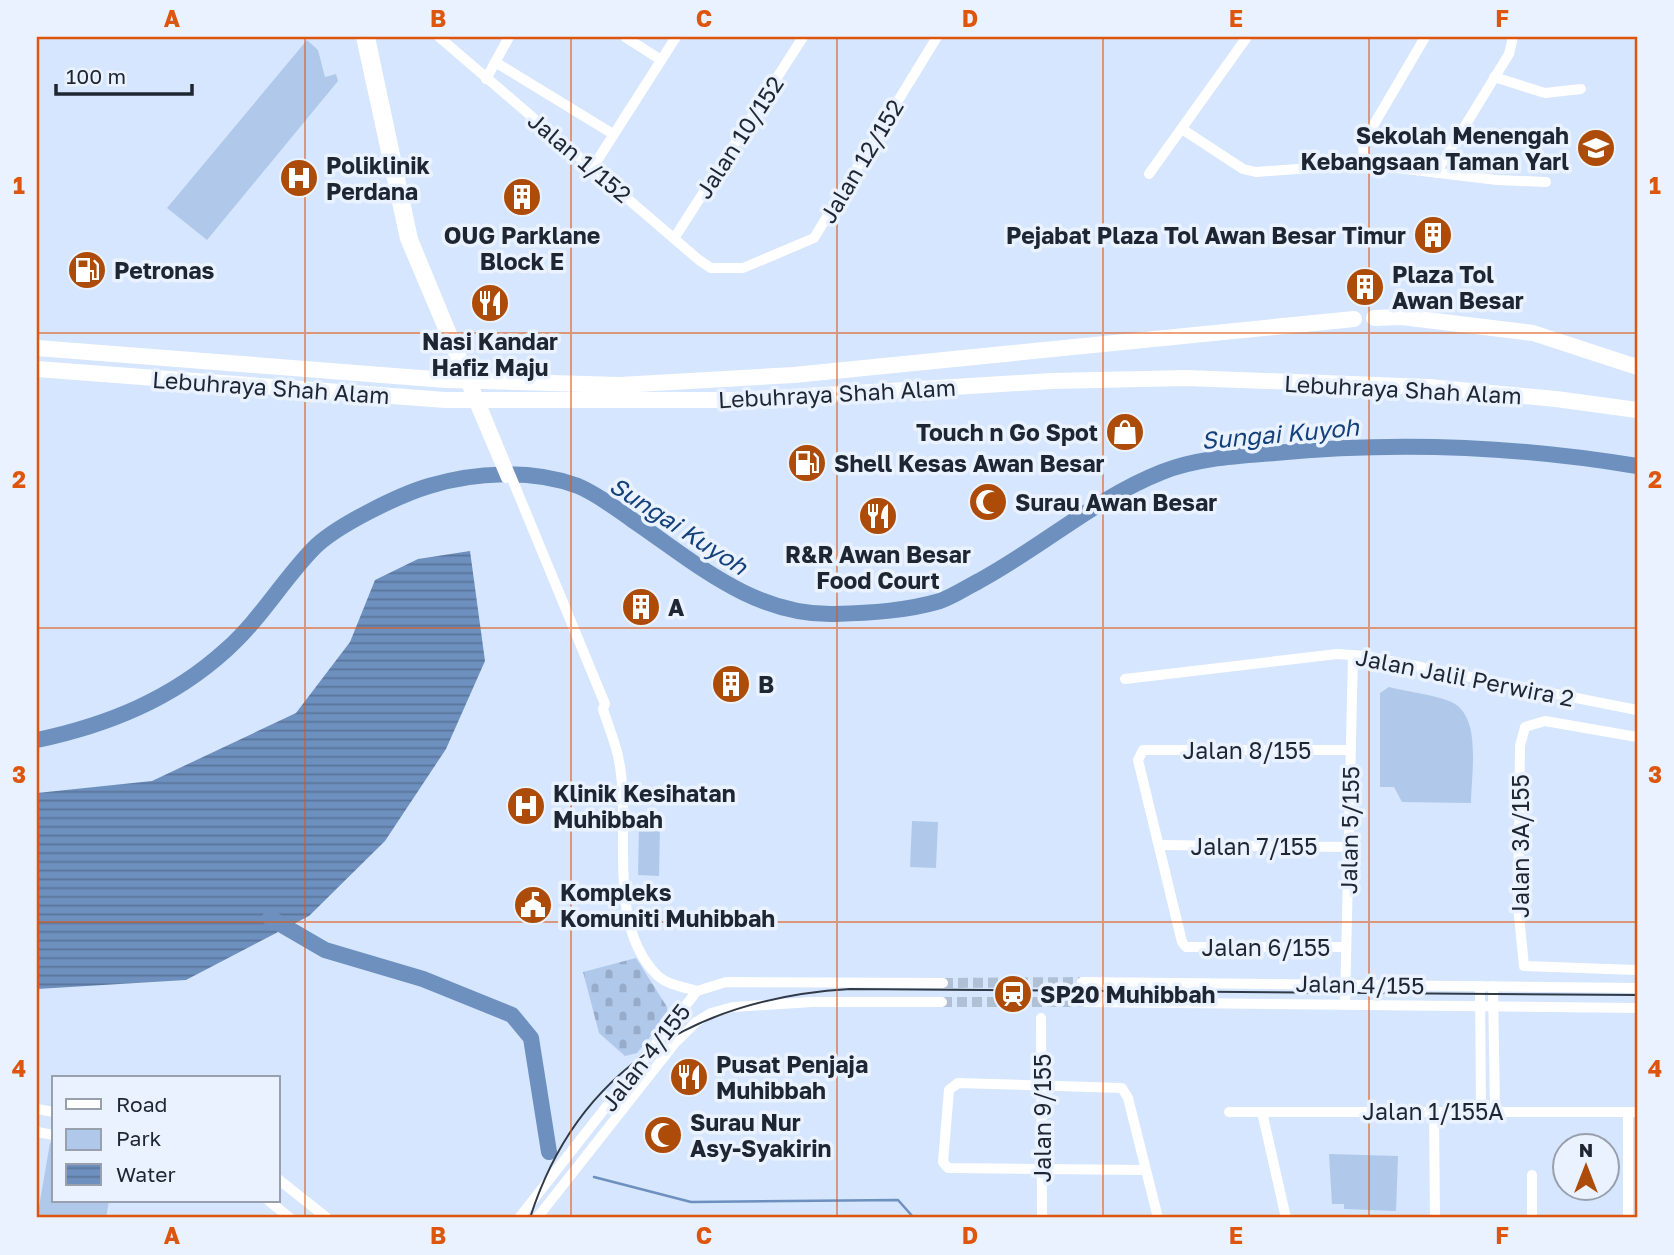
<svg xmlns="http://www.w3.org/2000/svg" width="1674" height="1255" font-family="'Golos Text',sans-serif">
<defs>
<pattern id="cemetery-stones" width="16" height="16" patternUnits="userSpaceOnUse" patternTransform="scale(1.75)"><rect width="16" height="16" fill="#b0c9eb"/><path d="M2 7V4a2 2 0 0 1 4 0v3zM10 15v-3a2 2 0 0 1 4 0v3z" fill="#97acca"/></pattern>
<pattern id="water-rules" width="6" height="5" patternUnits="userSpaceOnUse" patternTransform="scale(1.75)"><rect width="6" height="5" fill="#6e90be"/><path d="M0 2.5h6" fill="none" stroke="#5a759b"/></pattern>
</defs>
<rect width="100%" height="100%" fill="#d5e6fe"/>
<path fill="url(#cemetery-stones)" d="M636 958 667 1007 668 1015 637 1053 625 1056 599 1033 583 972Z"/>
<g fill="#b0c9eb">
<path d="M307 40 318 50 325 77 336 74 338 81 207 240 167 208Z"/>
<path d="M1389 687C1408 692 1430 694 1449 701 1483 713 1471 774 1471 803L1402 802 1394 787H1380V693Z"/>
<path d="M912 821 938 822 936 868 910 867Z"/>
<path d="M639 824 660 825 659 876 638 875Z"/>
<path d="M50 1143H54V1201H109L106 1218H37Z"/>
<path d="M1329 1154 1398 1156 1396 1211 1344 1209V1204H1332Z"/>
</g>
<path fill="url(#water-rules)" d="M470 551 485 661 446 749 385 841 309 916 186 980 37 989V793L152 781 296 713 350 642 375 580 418 559Z"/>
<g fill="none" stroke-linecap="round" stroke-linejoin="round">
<path stroke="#6e90be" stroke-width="2.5" d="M594 1177 691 1202 898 1200 914 1218"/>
<g stroke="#6e90be" stroke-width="16">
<path d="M37 740C108 725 172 699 226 650 260 620 282 581 313 549 335 526 399 495 429 486 475 472 532 469 578 486 597 494 614 507 631 519 695 562 753 616 835 614 870 613 906 611 940 601 954 596 967 587 979 581 1042 547 1096 498 1162 472 1197 458 1238 456 1275 453 1397 441 1516 446 1637 466"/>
<path d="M270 918 325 950 423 979 512 1015 531 1038 549 1152"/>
</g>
<g stroke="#b0c0d5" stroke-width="10" stroke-dasharray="10 5" stroke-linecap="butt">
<path d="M943 983 1082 982"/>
<path d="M942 1002H1085"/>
</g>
<g stroke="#fff" stroke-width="10">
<path d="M361 37 405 239 506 478"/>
<path d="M370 37 413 239 605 704 603 709C608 726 616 743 619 761 632 825 605 924 657 975 667 985 684 987 697 991"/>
<path d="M439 37 699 260 711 268H743L814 238 937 37"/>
<path d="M625 37 661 60"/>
<path d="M495 62 613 134"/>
<path d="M1494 77 1545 93 1581 89"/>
<path d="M486 79 509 37"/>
<path d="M1182 129 1243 169 1256 172 1364 164 1497 180 1546 182"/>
<path d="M1364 164 1363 143 1424 39"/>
<path d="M593 167 676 37"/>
<path d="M1436 173 1509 54 1513 37"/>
<path d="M1149 174 1247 37"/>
<path d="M675 237 803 37"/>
<path d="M1125 679 1337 654 1365 656 1637 710"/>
<path d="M1637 737 1545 721 1525 727 1520 746 1518 906 1524 966 1637 970"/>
<path d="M1159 845 1349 847"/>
<path d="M1346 947H1186L1182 942 1138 760 1143 750H1351"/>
<path d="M1082 982 1637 988"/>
<path d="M1480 986 1481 1111"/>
<path d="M1493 986 1495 1111"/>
<path d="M1085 1002 1637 1008"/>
<path d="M1345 1005 1353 655"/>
<path d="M1041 1018 1042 1218"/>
<path d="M37 1109 54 1112"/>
<path d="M1434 1111 1435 1218"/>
<path d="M1229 1112H1637"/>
<path d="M1262 1112 1286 1218"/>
<path d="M37 1132 54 1135"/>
<path d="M1145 1170 948 1168 943 1162 949 1090 958 1083 1122 1088 1128 1098 1158 1218"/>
<path d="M1532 1175V1218"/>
<path d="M278 1179 327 1218"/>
<path d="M269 1201 290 1218"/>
<path d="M519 1218 697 991 726 982 943 983"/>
<path d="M537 1218 675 1043 696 1022 711 1013 733 1007 812 1002H942"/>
<path d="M1628 1218V1112"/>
</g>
<g stroke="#fff" stroke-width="16">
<path d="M1374 318 1402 317 1533 333 1637 367"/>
<path d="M37 348 446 380 620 385 794 375 1354 319"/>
<path d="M37 369 445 400H744L1052 381 1187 378 1429 387 1556 399 1637 410"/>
</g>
<path stroke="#303946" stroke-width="2" d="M530 1218C578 1067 698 998 850 989L1637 995"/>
</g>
<path fill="none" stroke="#de560e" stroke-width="2" stroke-opacity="0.55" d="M305 37V1218M571 37V1218M837 37V1218M1103 37V1218M1369 37V1218M37 333H1637M37 628H1637M37 922H1637"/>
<defs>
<symbol id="school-disc" viewBox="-11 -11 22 22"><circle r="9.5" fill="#ad4c09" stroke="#eaf2ff"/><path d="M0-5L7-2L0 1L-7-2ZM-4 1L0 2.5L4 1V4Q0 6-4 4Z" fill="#fff"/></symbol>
<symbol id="hospital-disc" viewBox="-11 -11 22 22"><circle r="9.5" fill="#ad4c09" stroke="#eaf2ff"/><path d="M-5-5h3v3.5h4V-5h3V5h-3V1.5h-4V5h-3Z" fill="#fff"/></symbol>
<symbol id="building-disc" viewBox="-11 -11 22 22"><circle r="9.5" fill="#ad4c09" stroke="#eaf2ff"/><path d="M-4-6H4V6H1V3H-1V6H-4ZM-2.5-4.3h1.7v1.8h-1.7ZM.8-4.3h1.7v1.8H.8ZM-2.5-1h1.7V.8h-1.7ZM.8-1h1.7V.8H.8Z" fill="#fff"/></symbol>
<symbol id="fuel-disc" viewBox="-11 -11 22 22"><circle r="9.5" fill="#ad4c09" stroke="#eaf2ff"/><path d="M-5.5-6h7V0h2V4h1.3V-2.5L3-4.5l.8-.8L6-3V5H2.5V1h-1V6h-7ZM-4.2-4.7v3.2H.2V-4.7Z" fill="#fff"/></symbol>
<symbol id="restaurant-disc" viewBox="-11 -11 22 22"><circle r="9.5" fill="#ad4c09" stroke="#eaf2ff"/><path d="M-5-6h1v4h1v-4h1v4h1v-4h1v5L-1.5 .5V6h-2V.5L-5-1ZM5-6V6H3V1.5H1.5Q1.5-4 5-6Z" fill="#fff"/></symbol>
<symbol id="shop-disc" viewBox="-11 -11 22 22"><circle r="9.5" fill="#ad4c09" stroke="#eaf2ff"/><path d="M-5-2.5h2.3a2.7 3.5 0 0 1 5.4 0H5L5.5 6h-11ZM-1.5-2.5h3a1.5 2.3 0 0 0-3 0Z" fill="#fff"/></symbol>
<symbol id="mosque-disc" viewBox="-11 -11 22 22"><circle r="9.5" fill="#ad4c09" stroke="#eaf2ff"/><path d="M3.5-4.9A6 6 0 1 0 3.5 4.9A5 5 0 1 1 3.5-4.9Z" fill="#fff"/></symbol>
<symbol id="civic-disc" viewBox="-11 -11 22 22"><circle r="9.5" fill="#ad4c09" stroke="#eaf2ff"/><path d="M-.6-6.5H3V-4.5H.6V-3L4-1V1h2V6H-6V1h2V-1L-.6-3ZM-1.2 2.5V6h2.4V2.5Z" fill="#fff"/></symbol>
<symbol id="station-disc" viewBox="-11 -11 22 22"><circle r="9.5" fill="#ad4c09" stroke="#eaf2ff"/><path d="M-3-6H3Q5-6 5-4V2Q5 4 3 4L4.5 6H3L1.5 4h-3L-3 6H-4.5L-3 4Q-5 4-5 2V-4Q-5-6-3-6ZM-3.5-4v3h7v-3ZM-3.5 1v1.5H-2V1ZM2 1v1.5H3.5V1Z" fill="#fff"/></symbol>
</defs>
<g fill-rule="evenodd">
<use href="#school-disc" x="1574" y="126" width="44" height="44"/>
<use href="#hospital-disc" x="277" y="156" width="44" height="44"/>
<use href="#building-disc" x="500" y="175" width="44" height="44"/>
<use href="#building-disc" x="1411" y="213" width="44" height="44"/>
<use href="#fuel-disc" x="65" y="248" width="44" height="44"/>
<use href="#building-disc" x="1343" y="265" width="44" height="44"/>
<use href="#restaurant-disc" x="468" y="281" width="44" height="44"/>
<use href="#shop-disc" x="1103" y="410" width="44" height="44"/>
<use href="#fuel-disc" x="785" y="441" width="44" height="44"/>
<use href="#mosque-disc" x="966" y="480" width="44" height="44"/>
<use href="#restaurant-disc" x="856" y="494" width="44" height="44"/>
<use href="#building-disc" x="619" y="585" width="44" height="44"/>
<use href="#building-disc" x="709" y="662" width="44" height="44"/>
<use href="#hospital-disc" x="504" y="784" width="44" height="44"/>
<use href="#civic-disc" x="511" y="883" width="44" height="44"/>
<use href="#station-disc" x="991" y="972" width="44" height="44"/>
<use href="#restaurant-disc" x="667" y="1055" width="44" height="44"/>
<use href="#mosque-disc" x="641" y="1113" width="44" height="44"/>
</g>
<g text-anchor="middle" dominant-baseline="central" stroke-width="7" stroke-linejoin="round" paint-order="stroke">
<g font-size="23" font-weight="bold" fill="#1e2631" stroke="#eaf2ff" text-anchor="start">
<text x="1569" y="135" text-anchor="end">Sekolah Menengah<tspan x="1569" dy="26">Kebangsaan Taman Yarl</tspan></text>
<text x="326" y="165">Poliklinik<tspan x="326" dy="26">Perdana</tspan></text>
<text x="522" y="235" text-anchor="middle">OUG Parklane<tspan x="522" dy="26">Block E</tspan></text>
<text x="1406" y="235" text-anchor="end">Pejabat Plaza Tol Awan Besar Timur</text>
<text x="114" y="270">Petronas</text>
<text x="1392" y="274">Plaza Tol<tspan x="1392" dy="26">Awan Besar</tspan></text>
<text x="490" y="341" text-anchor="middle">Nasi Kandar<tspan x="490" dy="26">Hafiz Maju</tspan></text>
<text x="1098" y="432" text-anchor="end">Touch n Go Spot</text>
<text x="834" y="463">Shell Kesas Awan Besar</text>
<text x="1015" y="502">Surau Awan Besar</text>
<text x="878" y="554" text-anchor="middle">R&amp;R Awan Besar<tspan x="878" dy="26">Food Court</tspan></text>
<text x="668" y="607">A</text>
<text x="758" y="684">B</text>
<text x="553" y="793">Klinik Kesihatan<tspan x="553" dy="26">Muhibbah</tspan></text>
<text x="560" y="892">Kompleks<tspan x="560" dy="26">Komuniti Muhibbah</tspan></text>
<text x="1040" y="994">SP20 Muhibbah</text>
<text x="716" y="1064">Pusat Penjaja<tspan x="716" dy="26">Muhibbah</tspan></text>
<text x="690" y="1122">Surau Nur<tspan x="690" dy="26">Asy-Syakirin</tspan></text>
</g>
<g font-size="23" fill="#1e2631" stroke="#eaf2ff">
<text transform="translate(739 137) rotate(-57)">Jalan 10/152</text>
<text transform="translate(580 157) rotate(40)">Jalan 1/152</text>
<text transform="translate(861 161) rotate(-59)">Jalan 12/152</text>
<text transform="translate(271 387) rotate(4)">Lebuhraya Shah Alam</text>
<text transform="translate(1403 389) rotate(3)">Lebuhraya Shah Alam</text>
<text transform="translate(837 393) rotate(-3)">Lebuhraya Shah Alam</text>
<text transform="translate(1465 677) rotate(11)">Jalan Jalil Perwira 2</text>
<text x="1247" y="750">Jalan 8/155</text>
<text transform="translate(1349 830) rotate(-89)">Jalan 5/155</text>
<text x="1254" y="846">Jalan 7/155</text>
<text transform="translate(1520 846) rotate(-90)">Jalan 3A/155</text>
<text x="1266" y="947">Jalan 6/155</text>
<text transform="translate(1360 984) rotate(1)">Jalan 4/155</text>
<text transform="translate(645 1057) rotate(-52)">Jalan 4/155</text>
<text x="1433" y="1111">Jalan 1/155A</text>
<text transform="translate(1042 1118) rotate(-90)">Jalan 9/155</text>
</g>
<g font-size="24" font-style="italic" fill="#14417b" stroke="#eaf2ff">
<text transform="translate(1280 433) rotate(-5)">Sungai Kuyoh</text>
<text transform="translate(679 525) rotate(33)">Sungai Kuyoh</text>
</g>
</g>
<rect width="1674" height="1255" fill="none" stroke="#eaf2ff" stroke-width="77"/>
<rect x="52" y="1076" width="228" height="126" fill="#eaf2ff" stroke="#98a0ad" stroke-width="2"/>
<rect x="66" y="1099" width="35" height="10" fill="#ffffff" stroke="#98a0ad" stroke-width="2"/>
<text x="116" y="1112" font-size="21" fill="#1e2631">Road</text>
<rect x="66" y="1129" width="35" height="21" fill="#b0c9eb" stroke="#98a0ad" stroke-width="2"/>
<text x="116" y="1146" font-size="21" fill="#1e2631">Park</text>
<rect x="66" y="1164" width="35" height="21" fill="url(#water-rules)" stroke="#98a0ad" stroke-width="2"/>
<text x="116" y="1182" font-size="21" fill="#1e2631">Water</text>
<g transform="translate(1586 1167)"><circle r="33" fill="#eaf2ff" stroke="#98a0ad" stroke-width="2"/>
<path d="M0-5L12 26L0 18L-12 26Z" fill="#ad4c09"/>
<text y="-10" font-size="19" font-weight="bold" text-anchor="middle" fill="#1e2631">N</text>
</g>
<path d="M56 84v10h136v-10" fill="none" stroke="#1e2631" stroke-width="3.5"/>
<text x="66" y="84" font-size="21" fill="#1e2631" stroke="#eaf2ff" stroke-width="5" paint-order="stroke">100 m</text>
<rect x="38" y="38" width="1598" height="1178" fill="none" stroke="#de560e" stroke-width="2.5"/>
<g font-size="23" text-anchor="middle" font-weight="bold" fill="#de560e">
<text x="172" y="27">A</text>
<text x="438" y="27">B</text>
<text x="704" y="27">C</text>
<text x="970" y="27">D</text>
<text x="1236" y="27">E</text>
<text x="1502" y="27">F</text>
<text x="19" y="194">1</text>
<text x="1655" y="194">1</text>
<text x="19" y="488">2</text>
<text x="1655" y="488">2</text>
<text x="19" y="783">3</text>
<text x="1655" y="783">3</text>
<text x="19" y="1077">4</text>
<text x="1655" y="1077">4</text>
<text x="172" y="1244">A</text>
<text x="438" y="1244">B</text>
<text x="704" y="1244">C</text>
<text x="970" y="1244">D</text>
<text x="1236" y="1244">E</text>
<text x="1502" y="1244">F</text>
</g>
</svg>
